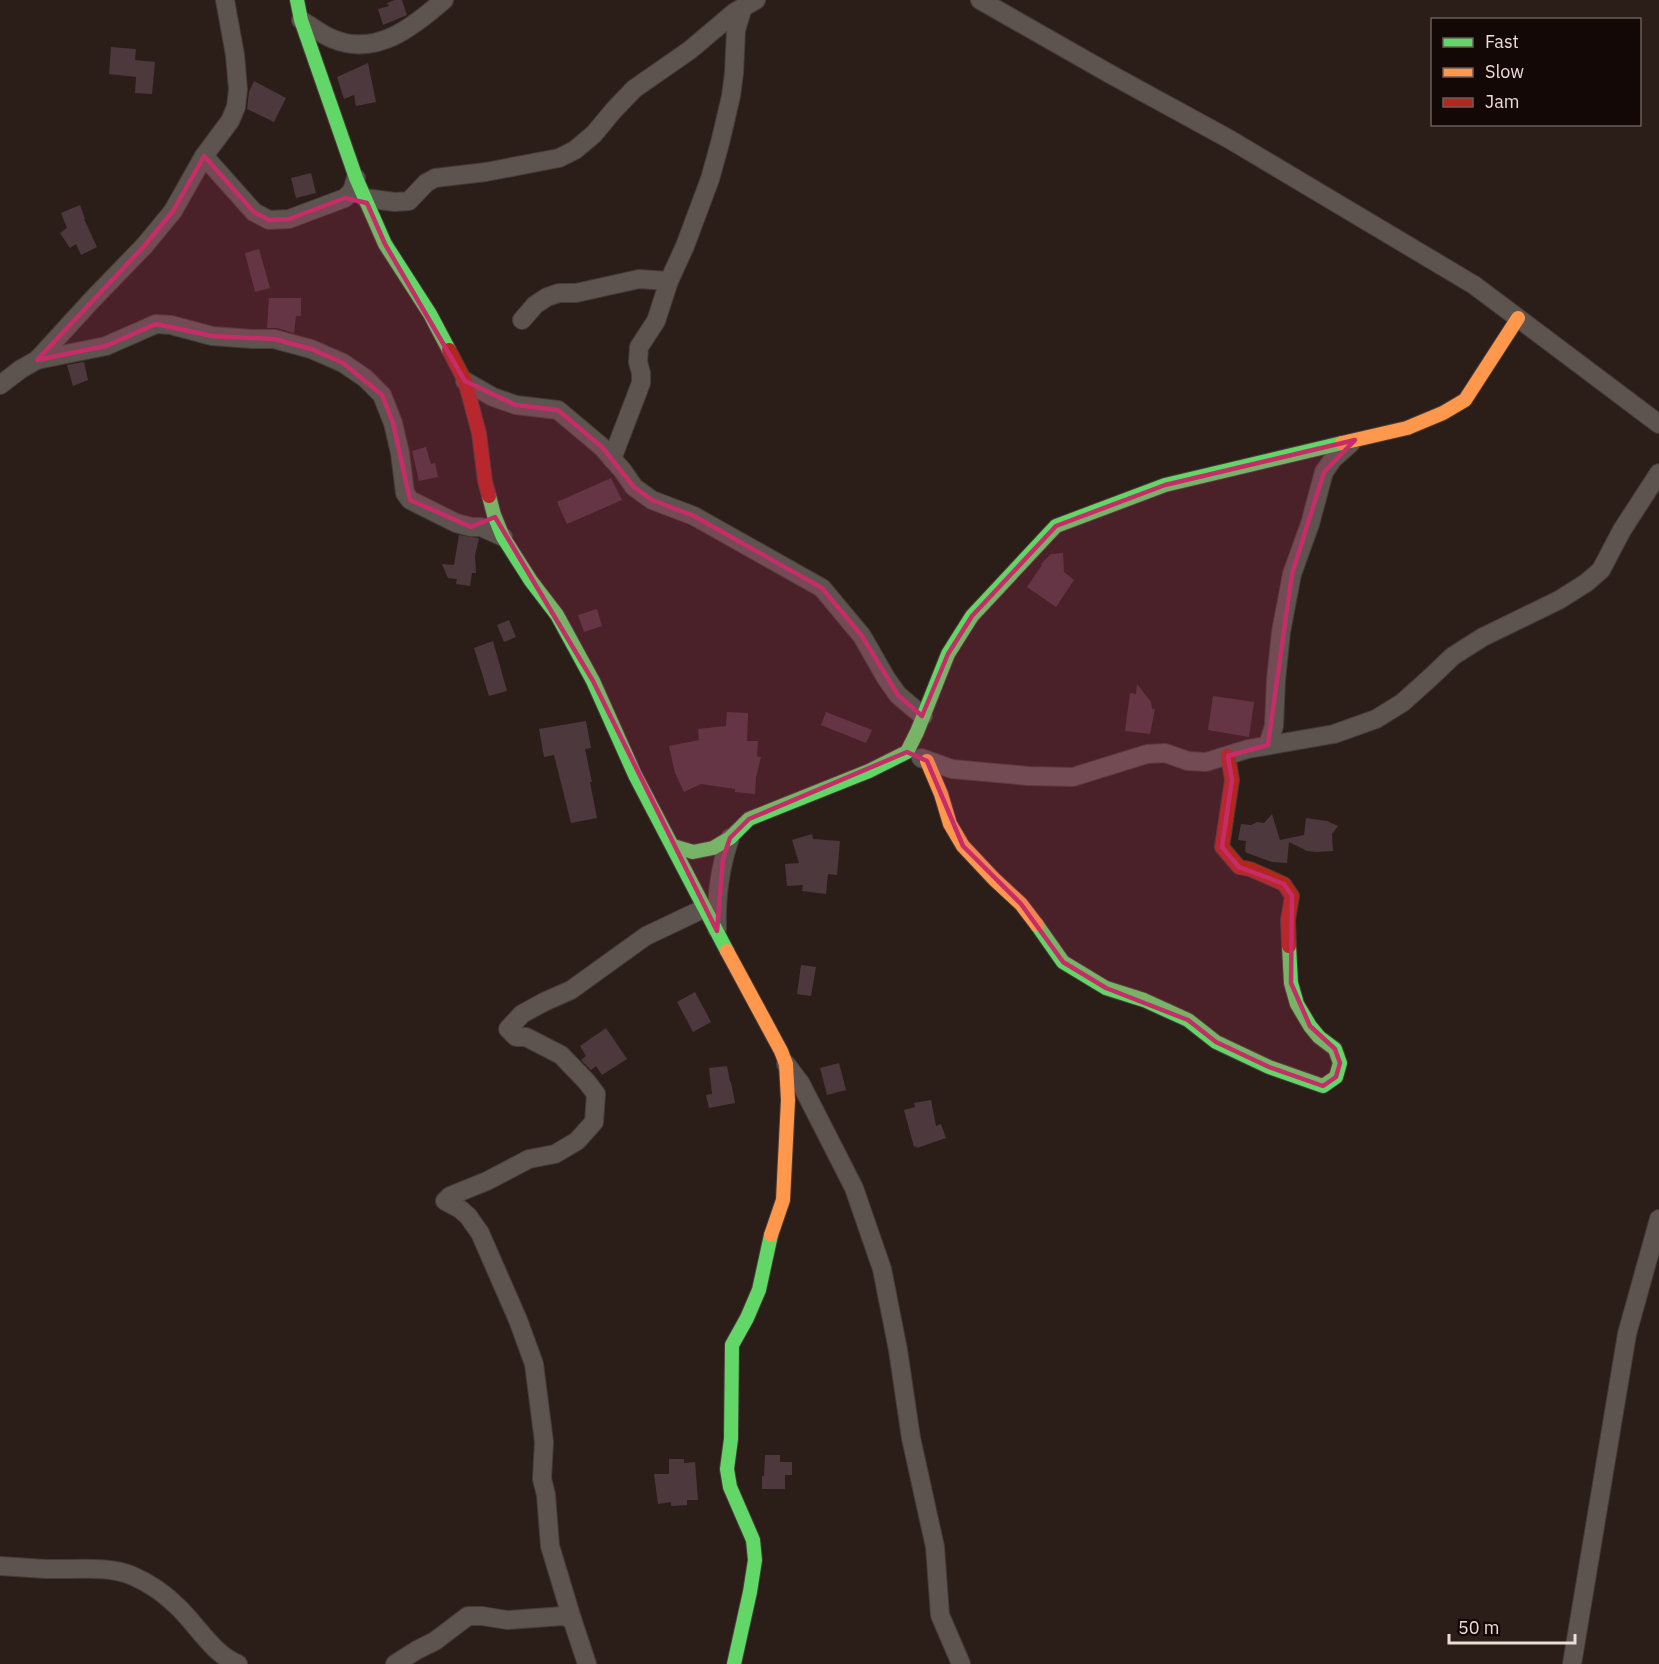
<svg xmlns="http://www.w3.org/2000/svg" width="1659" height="1664" font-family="'IBM Plex Sans',sans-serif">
<rect width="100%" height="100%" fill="#2b1e19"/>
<g fill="#4d383e">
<path d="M395 0H402L407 15 383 25 378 9 389 6 387 3Z"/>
<path d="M111 47 136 49 135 60 155 62 152 94 135 93 136 77 109 74Z"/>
<path d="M368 63 376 102 356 106 354 95 344 99 337 77Z"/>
<path d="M254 81 286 98 274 122 247 109 249 92Z"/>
<path d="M311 173 316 193 296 198 291 178Z"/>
<path d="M80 205 85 219H84L97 247 81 255 76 244 70 248 60 233 67 228 61 213Z"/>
<path d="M259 249 270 288 255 292 245 253Z"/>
<path d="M269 298H301V316H296L294 333 277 328H267Z"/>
<path d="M84 362 88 380 73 386 67 365Z"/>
<path d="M426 447 431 464 435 463 438 477 419 481 412 451Z"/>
<path d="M611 478 622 500 567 524 557 502Z"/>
<path d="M459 535 479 538 475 556 476 573H472L470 586 456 584 457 579 448 578 442 564 454 565Z"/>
<path d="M1063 553 1064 572 1074 580 1056 607 1027 587 1042 565 1041 564 1051 554Z"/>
<path d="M597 609 602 626 584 632 578 615Z"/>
<path d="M509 620 516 637 504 642 497 625Z"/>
<path d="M493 641 507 691 489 696 474 648Z"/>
<path d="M1137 684 1151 702 1152 709H1155L1150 734 1125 731 1130 693 1136 694Z"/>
<path d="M1213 696 1254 702 1249 737 1208 730Z"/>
<path d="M727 712 748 713 747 741H758L757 756 761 757 756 777 755 794 735 792V789L701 784 684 792 675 773 669 746 699 740 698 729 726 726Z"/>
<path d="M826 712 872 730 866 743 821 725Z"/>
<path d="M586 721 591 748 585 749 592 782H590L597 818 571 823 554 755 544 757 539 729Z"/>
<path d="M1272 814 1280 840 1304 835 1306 818 1327 821 1338 826 1332 834 1333 851 1317 852 1307 851 1289 842 1287 863 1272 862 1247 853 1245 851 1246 841 1238 840 1241 824 1251 825 1257 822 1264 823Z"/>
<path d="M812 834 813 839 840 841 837 875 828 874 826 894 802 891 803 885 787 886 785 864 799 863 792 840Z"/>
<path d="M801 965 816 967 811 996 797 994Z"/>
<path d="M695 992 711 1022 693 1032 677 1002Z"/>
<path d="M606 1028 627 1059 602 1075 596 1066 591 1070 581 1060 586 1056 580 1046Z"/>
<path d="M839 1063 846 1090 827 1095 820 1068Z"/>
<path d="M727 1066 730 1082H731L735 1103 709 1108 706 1095 712 1094 709 1068Z"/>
<path d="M931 1100 936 1126 941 1124 946 1138 917 1148 916 1146 914 1147 904 1110 915 1107 914 1103Z"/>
<path d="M765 1455H780V1462H792V1475H785V1489H762V1476H764Z"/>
<path d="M669 1459H684V1463L695 1462 698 1500H687V1505L671 1506V1502L658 1504 654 1474H669Z"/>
</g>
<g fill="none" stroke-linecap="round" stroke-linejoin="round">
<defs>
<g id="street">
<path d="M980 0 1110 74 1229 139 1474 285 1659 424"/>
<path d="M301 20C311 26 322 35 333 39 376 57 413 27 444 0"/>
<path d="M204 156 254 212 269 220 289 219 345 198 352 191 356 178"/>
<path d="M365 198 395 202 409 201 426 183 435 178 486 172 559 158 575 150 594 134 613 111 634 89 690 50 735 12 756 0"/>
<path d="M522 320 535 305 547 297 559 293H576L639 279 669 281"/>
<path d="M37 360 106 346 156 324 171 325 212 336 252 339H274L311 349 343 363 365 378 382 395 393 423 400 453 405 493 410 500 456 523 471 527H481L503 537"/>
<path d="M465 381 493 397 516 405 558 410 602 447 623 471 634 487 652 500 694 516 822 588 862 636 886 678 898 695 923 716"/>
<path d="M0 385 21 369 37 360 90 302 145 245 173 211 204 156 230 121 236 107 238 89 235 55 225 0"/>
<path d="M612 459 641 383V373L638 362 639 347 656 321 669 281 685 246 710 179 720 143 731 96 734 73 736 30 743 7"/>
<path d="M1268 745 1274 726 1276 680 1281 632 1292 574 1310 524 1324 472 1333 459 1351 443"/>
<path d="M921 758 952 769 1028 776 1073 777 1147 754 1165 753 1188 761 1206 762 1248 749 1334 734 1376 719 1402 703 1431 677 1453 656 1483 637 1559 600 1586 583 1601 570 1622 530 1659 473"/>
<path d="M717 929C716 899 720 867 730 838"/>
<path d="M786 1064 801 1084 854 1188 882 1269 898 1350 911 1438 935 1547 940 1615 961 1664"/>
<path d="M0 1566C15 1567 31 1568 46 1569 74 1570 107 1565 133 1576 149 1583 166 1595 178 1607 197 1625 213 1654 238 1664"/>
<path d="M572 1619 550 1546 546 1495 542 1479 544 1442 534 1364 518 1320 480 1233 468 1216 460 1209 445 1201 450 1196 487 1181 529 1159 555 1154 577 1141 594 1122 596 1094 587 1082 561 1055 526 1037H516L508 1029 522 1014 544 1002 571 990 646 936 705 908"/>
<path d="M395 1664 417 1650 435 1641 468 1616H482L507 1620 563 1616 572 1619 587 1664"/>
<path d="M1572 1664 1627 1334 1659 1219"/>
</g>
<g id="fast">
<path d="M297 0 301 20 356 178 385 244 430 314 449 350"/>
<path d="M489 496 494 515 503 537 531 581 557 615 593 681 635 775 727 951"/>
<path d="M673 846 693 852 713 848 730 838 749 819 869 771 907 752 917 732 948 654 972 616 1056 526 1165 485 1342 443"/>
<path d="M1037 925 1063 962 1106 988 1144 1000 1188 1020 1216 1042 1269 1067 1323 1086 1336 1077 1340 1063 1335 1049 1319 1037 1310 1026 1297 1004 1291 983 1289 946"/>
<path d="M734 1664 750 1592 755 1560 753 1540 730 1487 727 1469 731 1439 732 1345 747 1318 759 1290 771 1235"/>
</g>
<g id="slow">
<path d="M1342 443 1407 428 1443 413 1465 400 1518 318"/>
<path d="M927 761 941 794 950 824 963 846 994 879 1021 904 1037 925"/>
<path d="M727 951 781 1051 786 1064 788 1100 783 1200 771 1235"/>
</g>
<g id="jam">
<path d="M449 350 465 381 479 433 485 481 489 496"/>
<path d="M1228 756 1232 780 1222 847 1239 867 1250 869 1284 884 1292 896 1288 920 1289 946"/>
</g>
</defs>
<use href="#street" stroke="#473b38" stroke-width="20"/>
<use href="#fast" stroke="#473b38" stroke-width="16"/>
<use href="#slow" stroke="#473b38" stroke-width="16"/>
<use href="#jam" stroke="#473b38" stroke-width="16"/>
<use href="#street" stroke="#5d534f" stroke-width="18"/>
<use href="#fast" stroke="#63d668" stroke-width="14"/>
<use href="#slow" stroke="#ff974d" stroke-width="14"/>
<use href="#jam" stroke="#b3261e" stroke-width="14"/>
</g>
<path fill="#c62c67" fill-opacity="0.2" stroke="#c62c67" stroke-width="4.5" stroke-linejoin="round" d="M204 156 254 212 269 220 289 219 345 198 367 203 385 244 465 381 516 405 558 410 602 447 634 487 652 500 694 516 822 588 862 636 898 695 922 716 948 654 972 616 1056 526 1165 485 1355 440 1324 472 1292 574 1268 745 1228 756 1232 780 1222 847 1239 867 1284 884 1292 896 1291 983 1310 1026 1335 1049 1340 1063 1336 1077 1323 1086 1269 1067 1216 1042 1188 1020 1106 988 1063 962 1021 904 963 846 927 761 907 752 749 819 730 838 723 859 717 931 593 681 495 517 471 527 410 500 393 423 382 395 343 363 311 349 274 339 212 336 156 324 106 346 37 360 145 245 173 211Z"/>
<rect x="1431" y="18" width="210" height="108" fill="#130805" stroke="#6b5d59" stroke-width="1.5"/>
<rect x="1443" y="38" width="30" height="9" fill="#63d668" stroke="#6b5d59" stroke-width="1.5"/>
<text x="1485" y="48" font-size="18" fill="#eeddd6">Fast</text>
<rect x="1443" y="68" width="30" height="9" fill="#ff974d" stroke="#6b5d59" stroke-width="1.5"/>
<text x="1485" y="78" font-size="18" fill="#eeddd6">Slow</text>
<rect x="1443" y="98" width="30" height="9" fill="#b3261e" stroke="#6b5d59" stroke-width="1.5"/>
<text x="1485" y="108" font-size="18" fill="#eeddd6">Jam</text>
<path d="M1449 1634v9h126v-9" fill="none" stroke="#eeddd6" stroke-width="3"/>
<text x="1458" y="1634" font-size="18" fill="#eeddd6" stroke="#130805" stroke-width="4.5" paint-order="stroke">50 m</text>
</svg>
